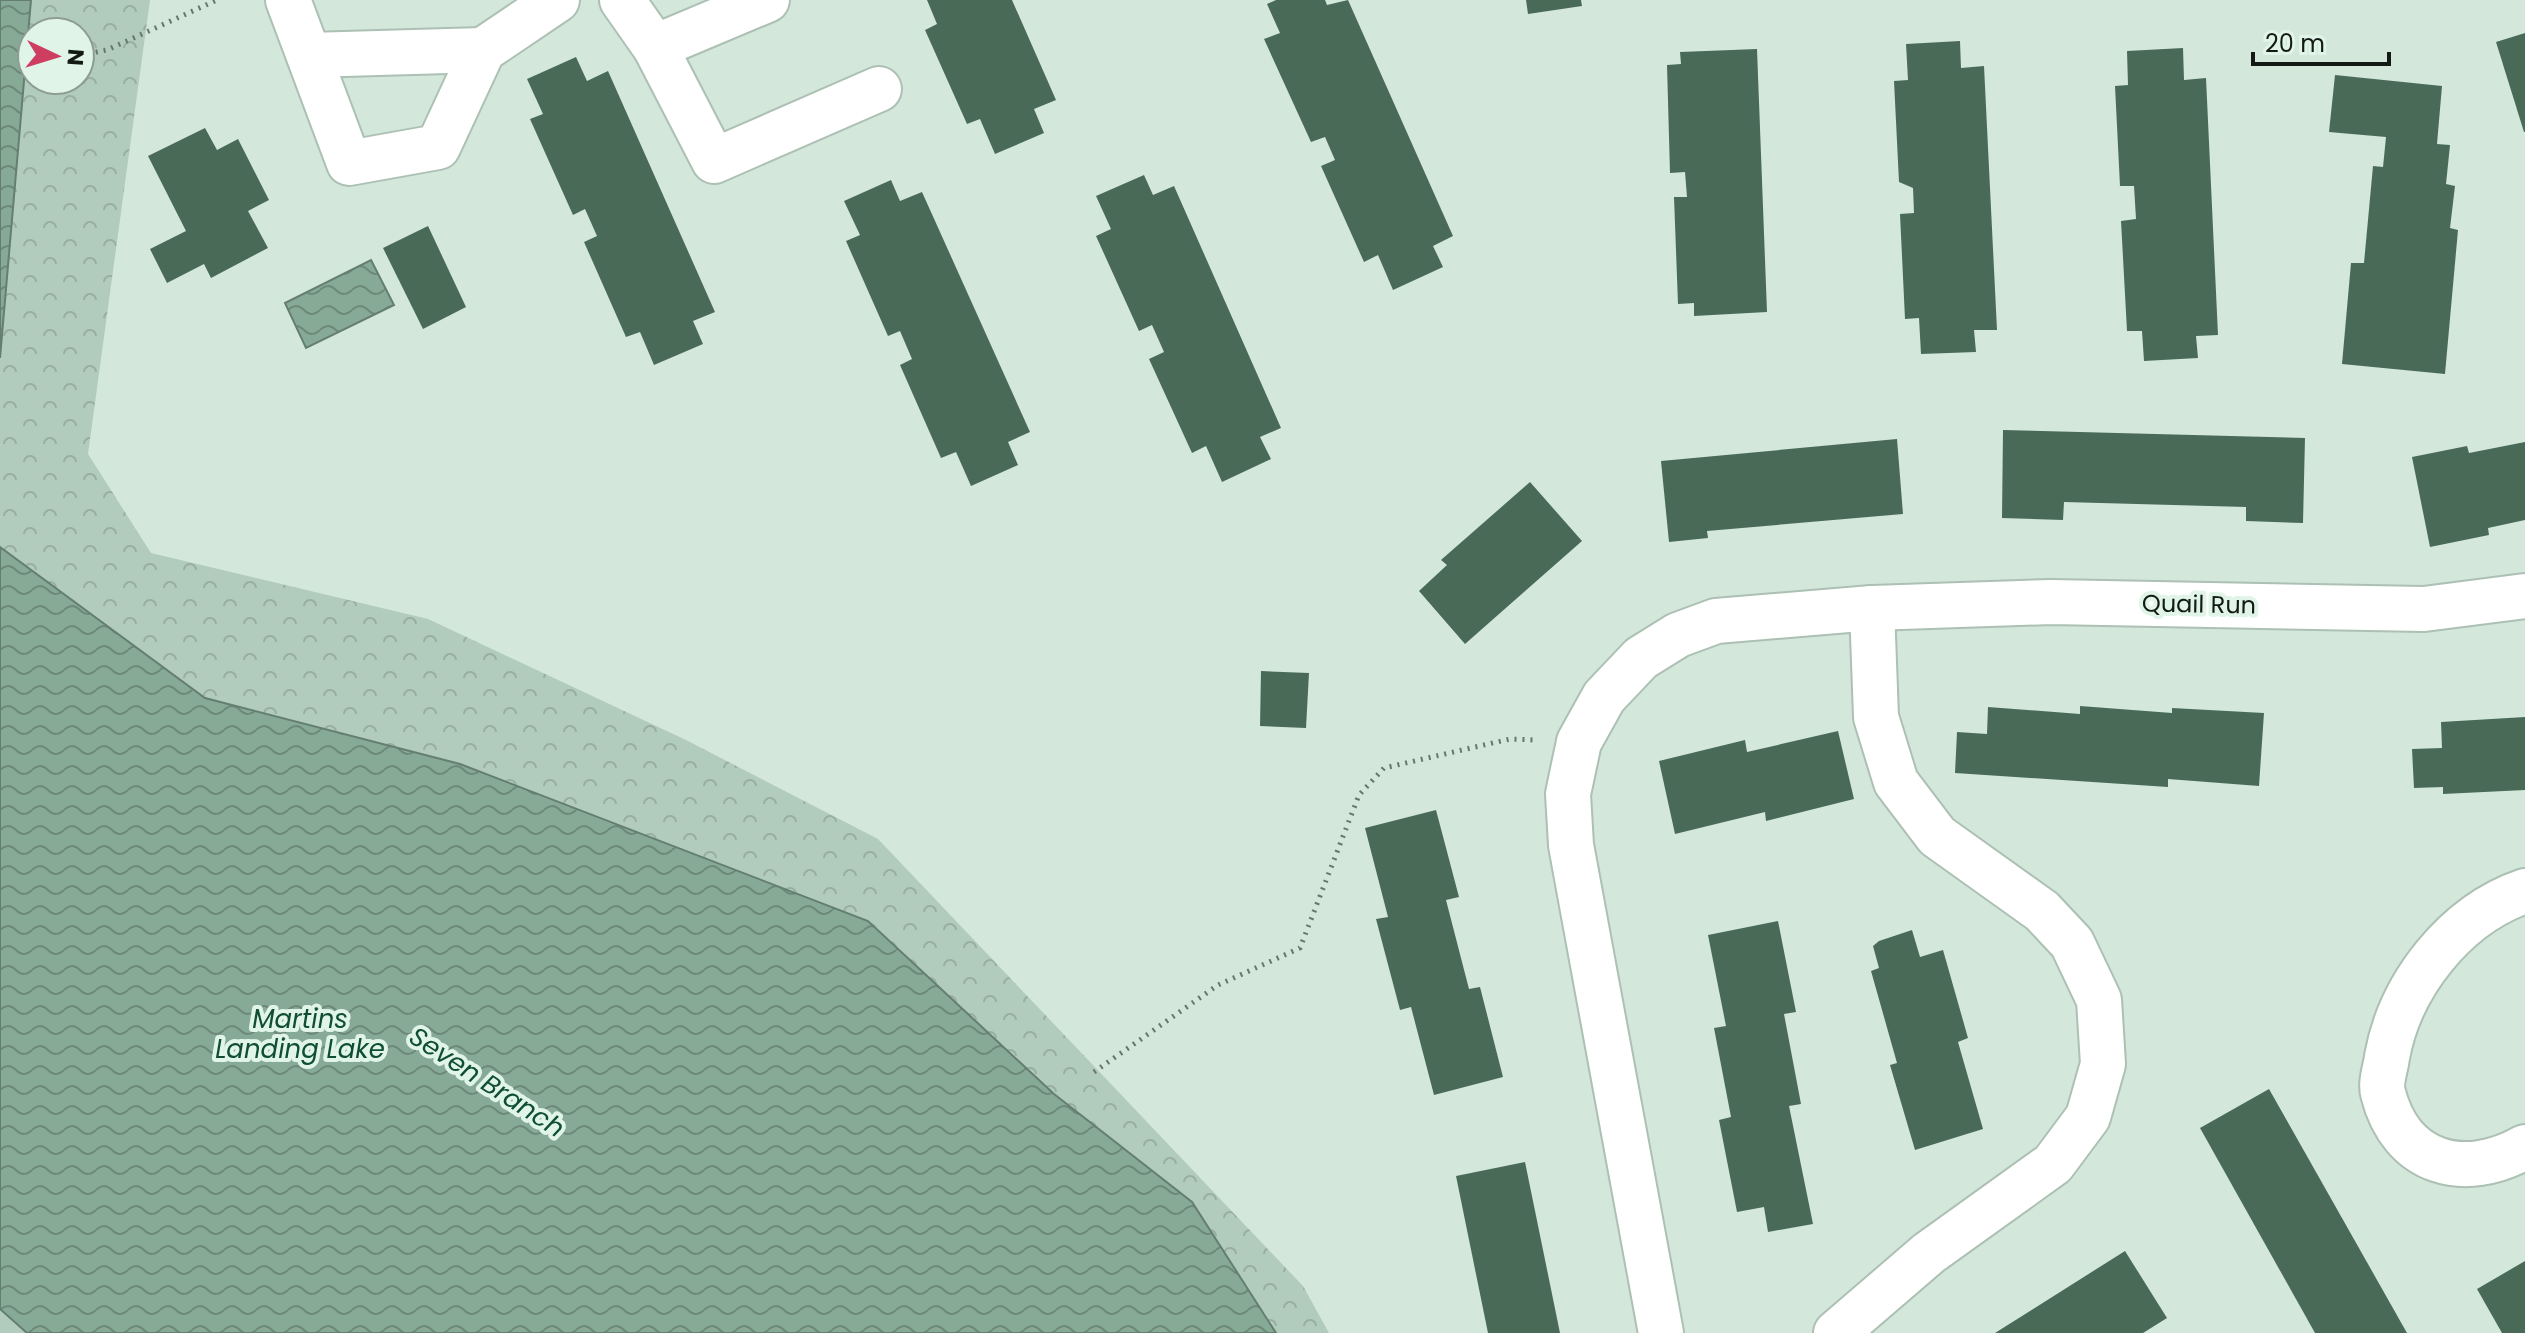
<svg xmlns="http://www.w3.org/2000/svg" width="2525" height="1333" font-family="Poppins,sans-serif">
<defs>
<pattern id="park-crowns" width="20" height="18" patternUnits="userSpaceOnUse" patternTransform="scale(2)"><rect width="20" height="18" fill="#b1cbbc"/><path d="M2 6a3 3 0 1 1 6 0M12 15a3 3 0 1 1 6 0" fill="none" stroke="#97aea1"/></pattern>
<pattern id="water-waves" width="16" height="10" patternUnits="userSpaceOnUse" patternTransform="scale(2)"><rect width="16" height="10" fill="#87aa96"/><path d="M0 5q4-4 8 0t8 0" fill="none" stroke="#6d8a79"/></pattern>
</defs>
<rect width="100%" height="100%" fill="#d3e7db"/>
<path fill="url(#park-crowns)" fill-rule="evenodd" d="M0 0H150L88 454 151 553 428 619 686 740 878 839 1303 1286 1329 1333H0ZM32 32H80V80H32Z"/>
<g fill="url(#water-waves)" stroke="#647f70" stroke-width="2">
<path d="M0 0H31L0 358Z"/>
<path d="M371 260 394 305 306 348 285 303Z"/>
<path d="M0 547 205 698 460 764 868 921 1054 1094 1192 1202 1276 1333H27L0 1309Z"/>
</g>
<g fill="#4a6a58">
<path d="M927 0H1012L1056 100 1034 109 1044 133 995 154 980 119 967 124 925 30 937 24Z"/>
<path d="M1276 0H1325L1327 5 1348 0 1453 236 1433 246 1443 267 1393 290 1378 255 1364 262 1321 166 1335 160 1325 137 1311 142 1264 39 1280 33 1267 4Z"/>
<path d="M1526 0H1581L1582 6 1528 14Z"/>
<path d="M2525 33V132H2524L2496 42Z"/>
<path d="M1960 41 1961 68 1984 66 1997 330H1974L1976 352 1921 354 1919 318 1905 319 1900 214 1914 213 1913 188 1899 182 1894 81 1908 80 1906 44Z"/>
<path d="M2183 48 2184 80 2206 78 2218 335 2196 336 2198 358 2144 361 2142 331H2127L2121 221 2136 219 2134 186H2120L2115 86 2128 85 2127 51Z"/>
<path d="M1757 49 1767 312 1694 316V303L1678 304 1674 197H1687L1685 172 1670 173 1667 65 1681 64 1680 52Z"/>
<path d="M576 57 587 81 608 71 715 312 693 321 703 344 654 365 640 332 626 337 584 242 597 236 585 209 573 215 530 119 543 114 527 79Z"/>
<path d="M2335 75 2442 86 2437 144 2450 145 2446 184 2455 186 2450 228 2458 230 2445 374 2342 364 2351 263H2364L2373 166 2383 167 2386 137 2329 132Z"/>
<path d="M205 128 217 150 238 139 269 200 248 211 268 248 211 278 204 264 167 283 150 249 186 231 148 156Z"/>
<path d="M1144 175 1153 195 1174 186 1281 428 1260 437 1271 459 1222 482 1206 446 1192 453 1149 359 1164 352 1152 325 1139 331 1096 236 1111 229 1096 196Z"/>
<path d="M891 180 900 201 922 192 1030 432 1008 442 1018 465 971 486 956 452 941 458 900 365 912 359 900 331 888 336 846 241 860 235 844 201Z"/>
<path d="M428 226 466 307 423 329 383 248Z"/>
<path d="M2003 430 2305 438 2303 523 2246 521V507L2064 502 2063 520 2002 518Z"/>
<path d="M1897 439 1903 514 1707 531 1708 538 1669 542 1661 461Z"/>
<path d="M2525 442V520L2488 528 2489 535 2430 547 2412 457 2467 446 2469 453Z"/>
<path d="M1530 482 1582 541 1465 644 1419 591 1447 565 1441 560Z"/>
<path d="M1261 671 1309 673 1306 728 1260 726Z"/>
<path d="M2080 706 2172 713V708L2264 713 2259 786 2168 779V787L1955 773 1957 732 1987 734 1988 707 2080 714Z"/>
<path d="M2525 717V790L2443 794V787L2414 788 2412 749 2442 748 2441 722Z"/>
<path d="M1838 731 1854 799 1766 821 1765 812 1675 834 1659 761 1745 740 1747 752Z"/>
<path d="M1436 810 1459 897 1446 900 1469 989 1480 987 1503 1077 1434 1095 1411 1007 1400 1010 1376 919 1388 917 1365 828Z"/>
<path d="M1778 921 1796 1012 1784 1014 1801 1104 1789 1106 1813 1224 1768 1232 1764 1207 1737 1212 1719 1120 1731 1117 1714 1028 1726 1026 1708 935Z"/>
<path d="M1912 930 1920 957 1943 950 1968 1038 1958 1042 1983 1129 1915 1150 1890 1065 1897 1063 1871 971 1879 968 1873 946 1879 941Z"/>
<path d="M2269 1089 2407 1333H2315L2200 1128Z"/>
<path d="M1525 1162 1560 1333H1488L1456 1176Z"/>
<path d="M2125 1251 2167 1318 2143 1333H1995Z"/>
<path d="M2525 1261V1333H2502L2477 1289Z"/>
</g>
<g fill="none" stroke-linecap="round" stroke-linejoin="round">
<defs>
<g id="minor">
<path d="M288 0 349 163 438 147 483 50 557 0"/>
<path d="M622 0 655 47 714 161 879 89"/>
<path d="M655 47 767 0"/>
<path d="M309 55 483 50"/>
<path d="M1872 608 2051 602 2424 609 2525 596"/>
<path d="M2525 891C2455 915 2400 985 2387 1057 2386 1067 2380 1082 2383 1093 2401 1165 2465 1181 2525 1147"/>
<path d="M1661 1333 1571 845 1568 794 1579 742 1604 697 1641 658 1678 635 1716 621 1872 608 1876 717 1896 782 1937 836 2042 911 2072 943 2099 1000 2103 1064 2088 1117 2053 1164 1929 1253 1836 1333"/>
</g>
</defs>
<use href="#minor" stroke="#acc0b4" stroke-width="48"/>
<g stroke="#69766f" stroke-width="5" stroke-dasharray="2 6" stroke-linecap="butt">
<path d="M80 55 107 50 217 0"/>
<path d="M1094 1072 1218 985 1300 948 1359 795 1384 768 1510 739 1535 740"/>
</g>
<use href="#minor" stroke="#fff" stroke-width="44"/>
</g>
<g text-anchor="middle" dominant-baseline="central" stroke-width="8" stroke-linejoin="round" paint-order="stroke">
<g font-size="24" fill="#131a16" stroke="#e0f4e8">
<text transform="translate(2199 604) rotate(1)">Quail Run</text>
</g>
<g font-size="26" font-style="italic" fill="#0f4e33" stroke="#e0f4e8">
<text x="300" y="1019">Martins<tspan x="300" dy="30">Landing Lake</tspan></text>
<text transform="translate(487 1082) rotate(33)">Seven Branch</text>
</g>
</g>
<g transform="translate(56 56) rotate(94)"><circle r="38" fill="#e0f4e8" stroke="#8e9d94" stroke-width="2"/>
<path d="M0-6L14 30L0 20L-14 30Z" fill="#cd3e61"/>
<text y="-12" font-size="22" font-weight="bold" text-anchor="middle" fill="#131a16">N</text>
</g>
<path d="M2253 52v12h136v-12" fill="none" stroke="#131a16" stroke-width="4"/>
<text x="2265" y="52" font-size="24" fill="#131a16" stroke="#e0f4e8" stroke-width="6" paint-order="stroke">20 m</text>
</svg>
